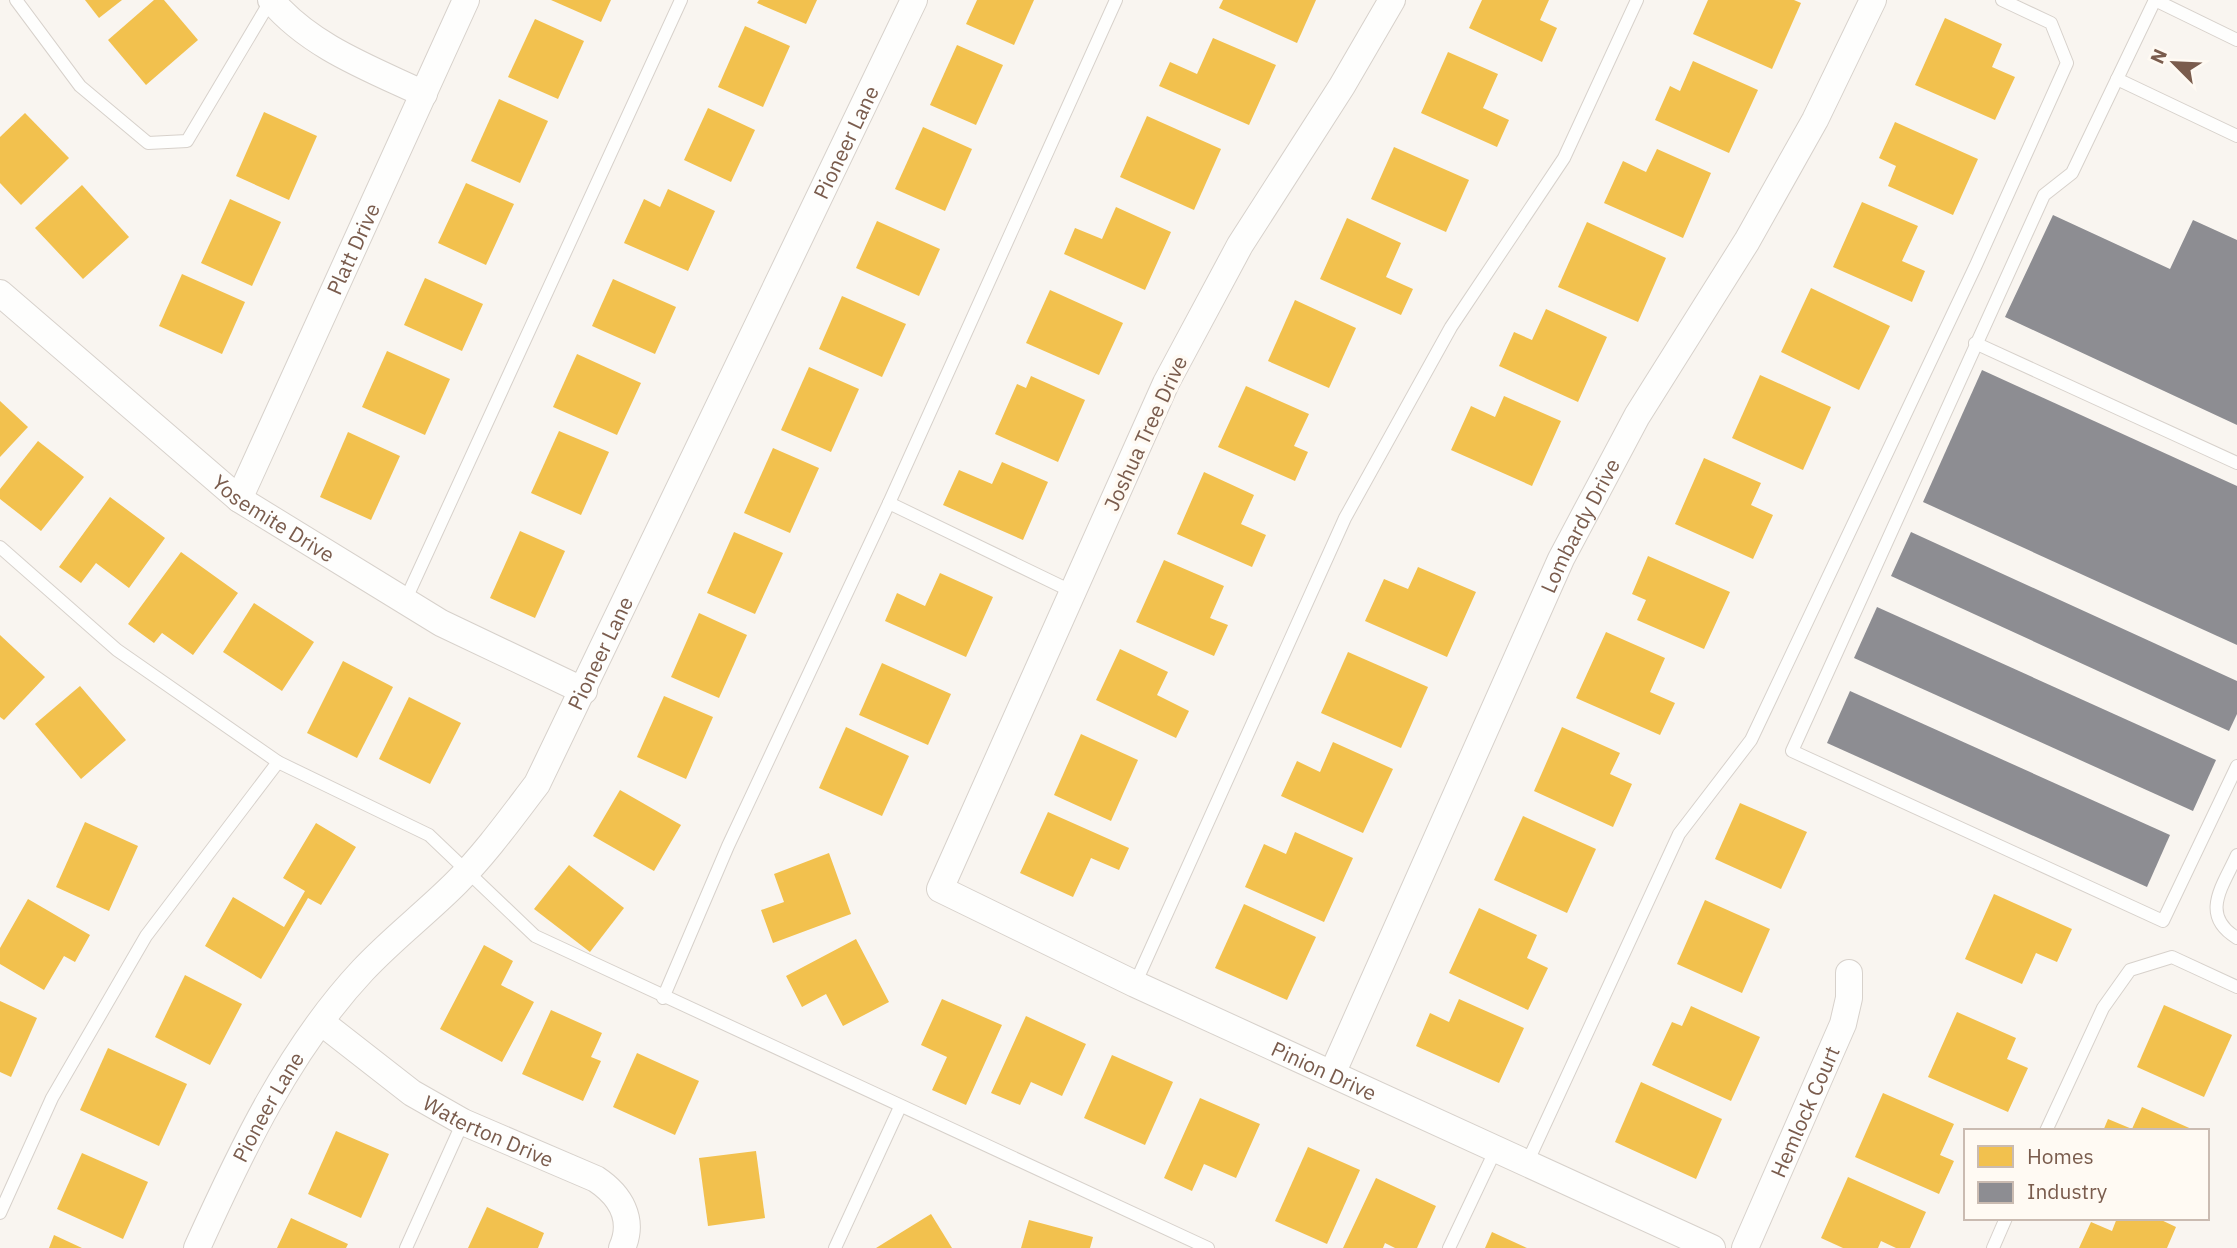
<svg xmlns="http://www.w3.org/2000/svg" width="2237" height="1248" font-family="'IBM Plex Sans',sans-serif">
<rect width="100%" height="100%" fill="#f9f5f0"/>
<g fill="#f2c14e">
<path d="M85 0H122L99 18Z"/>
<path d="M154 0H164L198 40 146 85 108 40Z"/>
<path d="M551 0H611L601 22Z"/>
<path d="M759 0H817L806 24 757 3Z"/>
<path d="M977 0H1034L1014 45 966 24Z"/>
<path d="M1223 0H1316L1297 43 1219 8Z"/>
<path d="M1482 0H1549L1540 20 1557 28 1542 62 1469 28Z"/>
<path d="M1708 0H1794L1801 3 1772 69 1693 34Z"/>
<path d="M1945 18 2002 44 1992 67 2015 77 1995 120 1915 85Z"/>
<path d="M535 19 584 41 558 99 508 77Z"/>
<path d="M745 26 790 46 763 107 718 87Z"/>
<path d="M1213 38 1276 65 1249 125 1159 86 1170 62 1197 74Z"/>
<path d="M957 45 1003 65 976 125 930 105Z"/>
<path d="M1448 52 1498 74 1483 108 1509 120 1497 147 1421 113Z"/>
<path d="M1693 61 1758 90 1729 153 1655 120 1670 86 1680 91Z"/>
<path d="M499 99 548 121 520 183 471 161Z"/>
<path d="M708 108 755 130 731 182 684 160Z"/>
<path d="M264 112 317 136 289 200 236 176Z"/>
<path d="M25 113 69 158 21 205 0 183V137Z"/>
<path d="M1147 116 1221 149 1194 210 1120 177Z"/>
<path d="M1895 122 1978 159 1953 215 1888 186 1896 166 1879 158Z"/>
<path d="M923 127 972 149 945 211 895 189Z"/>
<path d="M1394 147 1469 180 1446 232 1371 199Z"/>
<path d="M1657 149 1711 173 1683 238 1604 203 1623 161 1646 172Z"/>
<path d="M466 183 514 204 486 265 438 243Z"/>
<path d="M82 185 129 237 83 279 35 228Z"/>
<path d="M668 189 715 211 688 271 624 243 644 199 660 207Z"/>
<path d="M230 199 281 222 252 286 201 263Z"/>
<path d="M1862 202 1918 226 1902 261 1925 271 1912 302 1833 267Z"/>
<path d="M1116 207 1171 232 1145 290 1064 254 1075 228 1102 239Z"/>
<path d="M1347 218 1401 243 1386 277 1413 289 1401 315 1320 279Z"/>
<path d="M877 221 940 249 919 296 856 268Z"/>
<path d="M1587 222 1666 258 1638 322 1558 287Z"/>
<path d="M182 274 245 302 222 354 159 326Z"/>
<path d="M425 278 483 304 462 351 404 325Z"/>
<path d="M613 279 676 307 655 354 592 326Z"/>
<path d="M1811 288 1890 326 1859 390 1781 352Z"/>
<path d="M1050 290 1123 323 1099 375 1026 343Z"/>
<path d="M842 296 906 324 882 377 819 349Z"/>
<path d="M1295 300 1356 328 1329 388 1268 361Z"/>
<path d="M1546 309 1607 337 1578 402 1499 366 1514 332 1532 340Z"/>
<path d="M387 351 450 379 425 435 362 407Z"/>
<path d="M577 354 641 383 617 435 553 407Z"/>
<path d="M809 367 859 389 831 452 781 430Z"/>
<path d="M1760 375 1831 407 1803 470 1732 438Z"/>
<path d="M1031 376 1085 400 1058 462 995 434 1017 384 1026 388Z"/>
<path d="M1246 386 1309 414 1294 446 1308 452 1295 481 1218 447Z"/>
<path d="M1504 396 1561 421 1532 486 1451 450 1471 406 1495 417Z"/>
<path d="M0 401 28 427 0 457Z"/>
<path d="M559 431 609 452 581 515 531 493Z"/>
<path d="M348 432 400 456 371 520 320 497Z"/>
<path d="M38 441 84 477 41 531 0 499V489Z"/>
<path d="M773 448 819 468 790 533 744 513Z"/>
<path d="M1704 458 1761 483 1751 505 1773 515 1753 559 1675 524Z"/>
<path d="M1002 462 1048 482 1023 540 943 505 959 470 992 484Z"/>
<path d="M1204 472 1254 495 1241 524 1266 535 1252 567 1177 534Z"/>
<path d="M110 497 165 538 129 588 96 563 81 583 59 567Z"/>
<path d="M520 531 565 551 535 618 490 598Z"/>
<path d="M734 532 783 553 755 614 707 593Z"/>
<path d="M181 552 238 593 193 655 162 633 154 643 128 624Z"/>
<path d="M1648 556 1730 592 1704 649 1637 620 1646 600 1632 594Z"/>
<path d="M1164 560 1224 586 1210 618 1228 625 1214 656 1136 622Z"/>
<path d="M1418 567 1476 592 1447 657 1365 621 1384 579 1408 589Z"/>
<path d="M940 573 993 597 966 657 885 621 897 593 925 606Z"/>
<path d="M254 603 314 642 282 691 223 652Z"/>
<path d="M699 613 747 635 719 698 671 677Z"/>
<path d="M1606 632 1665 658 1650 692 1675 703 1660 735 1576 698Z"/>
<path d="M0 635 45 677 4 720 0 717Z"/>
<path d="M1120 649 1168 672 1157 695 1189 711 1176 738 1096 700Z"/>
<path d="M1348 652 1428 687 1401 748 1321 713Z"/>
<path d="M343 661 393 687 357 758 307 733Z"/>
<path d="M882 663 951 694 928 745 859 715Z"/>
<path d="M80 686 126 740 81 779 35 724Z"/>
<path d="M664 696 713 717 686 779 637 757Z"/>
<path d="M409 697 461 723 430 784 379 759Z"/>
<path d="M846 727 909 756 882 816 819 788Z"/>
<path d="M1562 727 1620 753 1610 774 1632 784 1613 827 1534 791Z"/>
<path d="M1081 734 1138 760 1111 821 1054 795Z"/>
<path d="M1333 742 1393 769 1363 833 1281 796 1297 761 1320 772Z"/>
<path d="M620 790 681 825 654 871 593 836Z"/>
<path d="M1740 803 1807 832 1781 889 1715 859Z"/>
<path d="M1048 812 1129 848 1119 870 1091 858 1073 897 1020 873Z"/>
<path d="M1523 816 1596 849 1567 913 1494 880Z"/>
<path d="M85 822 138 846 109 911 56 887Z"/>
<path d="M316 823 356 847 321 905 308 898 261 979 205 946 233 897 284 927 305 891 283 878Z"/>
<path d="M1295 832 1353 858 1324 922 1245 887 1264 844 1286 854Z"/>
<path d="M829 853 851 914 773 943 761 910 784 902 774 874Z"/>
<path d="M569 865 624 908 590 952 534 909Z"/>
<path d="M1994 894 2072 929 2057 962 2036 953 2022 984 1965 959Z"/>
<path d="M28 899 90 935 75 962 64 956 44 990 0 964V948Z"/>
<path d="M1705 900 1770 929 1742 993 1677 964Z"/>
<path d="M1244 904 1316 937 1287 1000 1215 968Z"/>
<path d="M1479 908 1537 935 1527 958 1548 968 1528 1010 1449 973Z"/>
<path d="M856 939 889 1002 843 1026 826 994 802 1007 786 976Z"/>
<path d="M484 945 513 961 501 985 534 1002 502 1062 440 1029Z"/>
<path d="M185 975 242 1004 210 1065 155 1037Z"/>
<path d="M942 999 1002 1025 966 1105 932 1090 947 1057 921 1045Z"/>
<path d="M1459 999 1524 1028 1499 1083 1416 1046 1430 1013 1449 1022Z"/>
<path d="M0 1001 37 1018 11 1077 0 1072Z"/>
<path d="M2164 1005 2232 1035 2204 1097 2137 1067Z"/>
<path d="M1691 1006 1760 1037 1731 1101 1652 1065 1672 1022 1682 1026Z"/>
<path d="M551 1010 602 1033 591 1057 601 1061 583 1101 522 1074Z"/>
<path d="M1957 1012 2016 1038 2007 1059 2028 1068 2008 1112 1928 1077Z"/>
<path d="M1026 1016 1086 1044 1062 1096 1031 1082 1020 1105 991 1093Z"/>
<path d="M108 1048 187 1084 159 1146 80 1110Z"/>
<path d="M637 1053 699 1081 675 1135 613 1107Z"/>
<path d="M1112 1055 1173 1082 1145 1145 1084 1118Z"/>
<path d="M1641 1082 1722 1119 1696 1179 1615 1142Z"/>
<path d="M1883 1093 1954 1124 1940 1155 1954 1161 1939 1194 1855 1157Z"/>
<path d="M1200 1098 1260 1124 1236 1178 1204 1164 1192 1191 1164 1178Z"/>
<path d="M2142 1107 2196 1131H2103L2108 1119 2132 1129Z"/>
<path d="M336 1131 389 1154 361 1218 308 1194Z"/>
<path d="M1308 1147 1360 1170 1327 1244 1275 1221Z"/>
<path d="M756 1151 765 1218 708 1226 699 1158Z"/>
<path d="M82 1153 148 1182 123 1239 57 1209Z"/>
<path d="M1848 1177 1926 1212 1910 1248H1896L1881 1241 1878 1248H1843L1821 1238Z"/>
<path d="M1376 1178 1436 1206 1417 1248H1395L1385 1243 1383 1248H1343Z"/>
<path d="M487 1207 544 1233 538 1248H468Z"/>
<path d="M931 1214 952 1248H876Z"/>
<path d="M291 1218 348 1244 346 1248H277Z"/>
<path d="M2117 1218H2157L2176 1227 2167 1248H2079L2091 1222 2112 1231Z"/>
<path d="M1029 1220 1093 1237 1090 1248H1021Z"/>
<path d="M1492 1232 1527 1248H1485Z"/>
<path d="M54 1235 82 1248H49Z"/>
</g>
<g fill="#8d8d92">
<path d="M2053 215 2170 269 2193 220 2237 240V425L2005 317Z"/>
<path d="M1982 370 2237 486V645L1923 502Z"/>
<path d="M1911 532 2237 681V714L2229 731 1891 576Z"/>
<path d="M1877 607 2216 760 2193 811 1854 658Z"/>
<path d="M1850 691 2170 835 2147 887 1827 743Z"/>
</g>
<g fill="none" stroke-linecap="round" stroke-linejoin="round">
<defs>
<g id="lane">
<path d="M16 0 80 86 148 143 187 141 271 0"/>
<path d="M2155 0 2237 40"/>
<path d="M2154 2 2072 173 2044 195 1792 751 2163 921 2237 766"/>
<path d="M2117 79 2237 136"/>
<path d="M1975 343 2237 463"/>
<path d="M889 503 1071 591"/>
<path d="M0 547 117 650 278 762 429 835 535 936 1208 1248"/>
<path d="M405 601 681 0"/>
<path d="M2237 855C2223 886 2199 915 2237 938"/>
<path d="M1135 984 1345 518 1451 327 1564 158 1637 0"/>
<path d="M663 998 728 846 889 503 1116 0"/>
<path d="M2046 1131 2103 1008 2130 970 2172 957 2237 987"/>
<path d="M1527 1163 1679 834 1751 740 1976 265 2067 63 2051 23 2002 0"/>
<path d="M0 1213 52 1098 146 936 278 762"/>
<path d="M406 1248 463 1122"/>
<path d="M835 1248 900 1107"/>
<path d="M1449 1248 1496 1149"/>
<path d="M1993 1248 2006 1218"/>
</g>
<g id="street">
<path d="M271 0C311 47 369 68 424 94"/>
<path id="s1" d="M1392 0 1342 86 1240 245 1166 383 940 889 1135 984 1712 1248"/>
<path id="s2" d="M0 293 239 499 441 623 584 691"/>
<path id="s3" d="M239 499 466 0"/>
<path id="s4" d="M321 1022 412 1093 463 1122 596 1179C620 1195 635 1219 622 1248"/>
<path id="s5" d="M1332 1074 1561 559 1637 416 1747 241 1815 120 1873 0"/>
<path id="s6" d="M197 1248C241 1151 289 1049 363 970 392 939 426 913 456 883 486 853 511 818 537 784L914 0"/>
<path id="s7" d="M1745 1248 1843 1024 1849 998V973"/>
</g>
</defs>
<use href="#lane" stroke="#d7d1cb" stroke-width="14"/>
<use href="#street" stroke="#d7d1cb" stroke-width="28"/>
<use href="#lane" stroke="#fefefd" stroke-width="12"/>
<use href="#street" stroke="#fefefd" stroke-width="26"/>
</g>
<g text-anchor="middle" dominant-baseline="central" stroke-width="7" stroke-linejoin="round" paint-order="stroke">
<g font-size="21" fill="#7a5c4d" stroke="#fffaf3">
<text stroke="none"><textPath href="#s6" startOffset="1293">Pioneer Lane</textPath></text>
<text stroke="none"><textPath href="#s3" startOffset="275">Platt Drive</textPath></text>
<text transform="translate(1145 433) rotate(-65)">Joshua Tree Drive</text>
<text stroke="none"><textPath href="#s2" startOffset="355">Yosemite Drive</textPath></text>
<text stroke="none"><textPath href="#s5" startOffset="602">Lombardy Drive</textPath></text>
<text stroke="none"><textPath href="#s6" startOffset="726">Pioneer Lane</textPath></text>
<text stroke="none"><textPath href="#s1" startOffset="1424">Pinion Drive</textPath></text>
<text stroke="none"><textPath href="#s6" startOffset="158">Pioneer Lane</textPath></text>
<text stroke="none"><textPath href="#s7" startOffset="149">Hemlock Court</textPath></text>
<text stroke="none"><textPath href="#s4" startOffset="201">Waterton Drive</textPath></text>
</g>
</g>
<rect x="1964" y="1129" width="245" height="91" fill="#fffaf3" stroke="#cabbb1" stroke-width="2"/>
<rect x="1978" y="1146" width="35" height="21" fill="#f2c14e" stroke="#cabbb1" stroke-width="2"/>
<text x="2027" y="1164" font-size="21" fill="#7a5c4d">Homes</text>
<rect x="1978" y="1182" width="35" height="21" fill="#8d8d92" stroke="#cabbb1" stroke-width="2"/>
<text x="2027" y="1199" font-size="21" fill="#7a5c4d">Industry</text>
<g transform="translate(2174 63) rotate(294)" stroke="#fffaf3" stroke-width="5" paint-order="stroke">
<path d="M0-5L12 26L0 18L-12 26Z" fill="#7a5c4d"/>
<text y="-10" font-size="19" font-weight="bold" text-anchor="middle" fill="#7a5c4d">N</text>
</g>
</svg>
